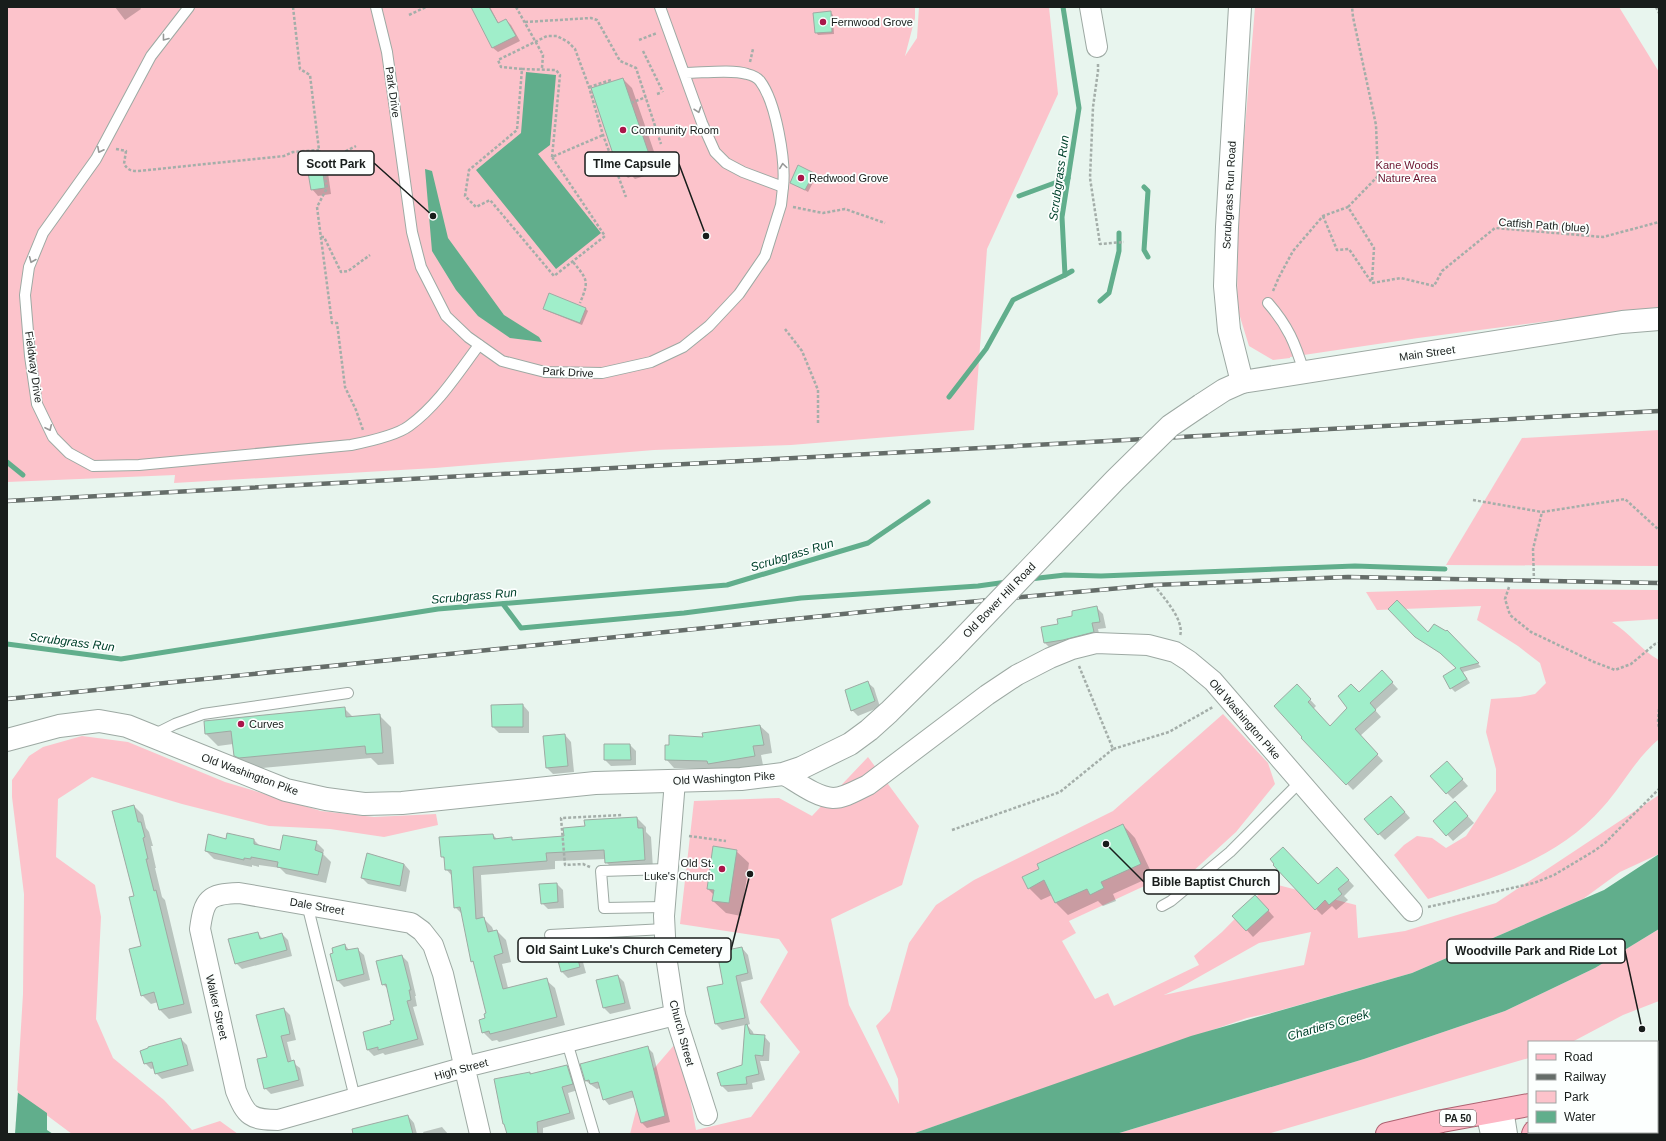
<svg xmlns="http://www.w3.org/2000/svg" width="1666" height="1141" font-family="Arial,sans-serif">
<rect width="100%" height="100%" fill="#e8f5ee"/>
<g fill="#fcc3cb" fill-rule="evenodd">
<path d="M7 7H915V18L905 56 917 38 919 7H1049L1058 94 987 249 974 430 791 445 654 450 435 468 174 483 175 475 7 482Z"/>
<path d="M1255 7H1619L1659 72V307L1418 338 1290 357V358L1273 360 1249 346 1237 307 1238 212Z"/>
<path d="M1659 430V566L1446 565 1522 438Z"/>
<path d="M1472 589 1659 590V619L1612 622C1630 633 1641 650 1659 660V739C1636 758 1623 785 1603 807 1558 859 1491 879 1428 899L1394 855 1404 845 1417 836 1432 838 1446 848 1466 836 1496 791V769L1486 732 1491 699 1520 697 1535 694 1546 683 1540 663 1518 646 1477 620 1481 606 1377 610 1366 592Z"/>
<path d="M1223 714 1268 763 1275 784 1236 832 1190 874 1160 894 1153 882 1069 921 1076 933 1062 941 1095 999 1108 993 1114 1006 1199 965 1194 956 1222 932 1270 883 1356 905 1358 938 1405 931 1496 903 1659 795V854L1620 872 1583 899 1412 973 1274 1012 1247 1018 912 1134H630L644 1080 675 1044 681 1048 696 1130 751 1117 800 1052 760 1002 788 952 779 939 680 924 694 801 779 798 812 816 868 757 919 826 902 885 831 919 849 1005 899 1104 898 1079 876 1026 890 1011 909 943 936 905 974 880 1113 811ZM1311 932 1304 965 1164 995 1181 987 1259 943Z"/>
<path d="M82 736 128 742 225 782 321 811 374 817 436 814 438 825 384 837 330 829 269 826 182 804 92 777 58 799 56 857 95 885 101 917 96 1019 113 1058 164 1100 192 1130 220 1121 238 1134H72L17 1093 23 994 24 894 12 797V780L29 756 43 747Z"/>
<path d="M1659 929V1001L1623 1015 1572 1042H1529V1058L1267 1134H1116L1364 1059 1505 1011 1595 968Z"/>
</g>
<g fill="#61ae8c">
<path d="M526 72 556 75 550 145 538 154 601 233 556 269 476 170 521 133Z"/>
<path d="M425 169 432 171 448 238 504 315 539 337 542 342 510 338 478 316 456 290 432 251Z"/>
<path d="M1659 854V929L1595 968 1505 1011 1364 1059 1116 1134H912L1191 1036 1412 973 1604 890Z"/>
<path d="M7 1085 47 1113V1130L53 1134H7Z"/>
</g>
<path fill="#e8f5ee" d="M7 1083 18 1091 15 1134H7Z"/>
<g fill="#0003">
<path d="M115 7H140L141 9 125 20Z"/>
<path d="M472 7H490L499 24 506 20 511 25 520 41 498 52 493 48Z"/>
<path d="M830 12 833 15 834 34 818 35 816 32Z"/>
<path d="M623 79 632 88 659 166 649 169 651 174 635 179 632 176 628 178 619 168Z"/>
<path d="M320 159 327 166 331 194 318 196 312 189Z"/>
<path d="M813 174 816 177 808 192 791 182Z"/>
<path d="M585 308 588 311 582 325 547 311 544 309Z"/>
<path d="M1097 608 1103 614 1106 628 1098 629 1100 638 1051 649 1045 643 1042 627 1060 625Z"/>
<path d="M1389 609 1428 634 1447 631 1481 667 1463 672 1470 683 1455 692 1451 688 1457 669 1445 656 1420 640Z"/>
<path d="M1388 678 1398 689 1375 710 1381 717 1360 736 1383 761 1353 790 1303 738V692L1316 706 1313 709 1330 727 1348 708 1359 693Z"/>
<path d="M867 682 874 688 880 707 858 716 852 710Z"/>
<path d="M523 705 529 712V733H499L493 727Z"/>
<path d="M344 708 353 717 379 715 391 727 394 764 378 765 371 758 251 769 247 767 235 755 233 744 218 746 206 734 205 722Z"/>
<path d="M760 726 769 734 772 753 761 755 763 765 717 773 714 769 674 768 666 759 704 738Z"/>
<path d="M565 735 571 742 574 772 553 774 546 767Z"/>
<path d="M630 745 636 751V765L611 766 605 760Z"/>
<path d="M1453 769 1468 786 1453 799 1447 793Z"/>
<path d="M1397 803 1410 818 1385 840 1379 834Z"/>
<path d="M134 806 143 815 146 828 149 832 153 846H151L156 868H155L162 897 165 900 192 1013 169 1019 160 1010 158 1002 151 1004 142 995 143 947 135 897Z"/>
<path d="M1461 809 1474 823 1453 841 1435 821Z"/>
<path d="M637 818 646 827V832L651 837 653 869 615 871 606 862V859L555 861V869L481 875 483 918 492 927 494 932 497 931 506 940 511 962 502 964 508 988 546 980 555 988 565 1025 507 1040 499 1042 497 1040 492 1041 483 1032 488 1014 474 963 472 961 463 915 455 907 453 877 446 869 445 860 442 856 493 835 497 839 511 838 513 840 565 837 586 827Z"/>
<path d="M1123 825 1135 838 1153 876 1113 894 1116 901 1103 906 1098 901 1068 915 1056 903 1052 895 1041 900 1029 888Z"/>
<path d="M226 840H254L261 847 281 851 316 842 324 850 323 854 331 862 326 883 286 874 280 868 259 865V867L252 865V867L214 859 206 851Z"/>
<path d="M736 851 749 863 741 916 726 913 713 901 714 895 708 889Z"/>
<path d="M404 864 410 871 406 892 368 884 362 878Z"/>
<path d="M1343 874 1354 886 1344 896 1348 900 1336 910 1332 906 1322 915 1316 909 1318 886Z"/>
<path d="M557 884 563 890 564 908 548 909 542 903Z"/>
<path d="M1261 902 1274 917 1253 937 1234 916Z"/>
<path d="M257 933 263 939 282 934 288 940 292 956 242 969 236 963Z"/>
<path d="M345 945 350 951 357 949 364 955 370 980 344 987 338 981Z"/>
<path d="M742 948 748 955 753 979 741 982 750 1024 747 1025 753 1032 754 1036H764L770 1043 769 1061H760L765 1080 752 1083 753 1089 728 1092 722 1086 742 1066 745 1025 722 1030 716 1024 724 985Z"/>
<path d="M575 949 581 955 586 973 568 978 562 972 558 954Z"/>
<path d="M402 956 408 962 416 996H415L417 1006 413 1007 424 1045 385 1055 383 1053 374 1056 368 1050 395 1021 388 989 383 984Z"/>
<path d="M618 976 624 982 631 1009 610 1014 604 1008Z"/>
<path d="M284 1009 290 1015 296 1040 287 1042 292 1062 300 1068 304 1086 271 1094 265 1088 268 1058Z"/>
<path d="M181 1039 187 1045 194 1071 162 1079 156 1073 155 1068 151 1069 145 1063Z"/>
<path d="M647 1047 653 1053 670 1122 647 1128 641 1122 635 1097 609 1105 604 1099 600 1088 597 1089 586 1081 582 1065Z"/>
<path d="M566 1066 572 1073 578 1090 568 1093 575 1119 543 1128V1134H508L530 1073 531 1074Z"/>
<path d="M408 1116 414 1123 417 1134H376Z"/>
<path d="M442 1127 448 1134H424L423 1132Z"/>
</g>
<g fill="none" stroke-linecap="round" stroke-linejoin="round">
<g stroke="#61ae8c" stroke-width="5">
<path d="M1144 187 1148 191 1144 250 1148 257"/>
<path d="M1019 196 1068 178"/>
<path d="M1065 275 1072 271"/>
<path d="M1100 301 1109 293 1119 251V233"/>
<path d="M949 397 986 349 1013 300 1065 275 1062 217 1079 108 1063 7"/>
<path d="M7 462 23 475"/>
<path d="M1030 579 1065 575 1101 576 1355 566 1445 569"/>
<path d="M503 604 521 628 684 613 801 598 978 586 1007 582"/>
<path d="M7 644 121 659 438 609 727 585 868 543 928 502"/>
</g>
</g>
<g fill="#a0eeca" stroke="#9eaaa3">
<path d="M471 7H489L498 23 506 19 516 36 492 48Z"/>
<path d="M831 11 832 32 815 33 813 13Z"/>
<path d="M623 78 650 157 640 160 642 165 624 170 623 167 618 169 591 88Z"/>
<path d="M321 158 325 188 311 190 306 161Z"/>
<path d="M798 165 814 173 805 190 790 183Z"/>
<path d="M549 293 586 308 580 323 543 309Z"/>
<path d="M1397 600 1428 632 1434 624 1446 631 1447 630 1479 663 1460 668 1467 679 1450 689 1443 676 1456 668 1440 653 1415 637 1388 609Z"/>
<path d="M1097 606 1100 622 1092 623 1094 632 1063 640 1044 643 1041 627 1058 624 1057 619 1072 616V611Z"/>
<path d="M1382 670 1393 682 1370 703 1376 710 1355 729 1378 754 1346 785 1301 738 1302 737 1274 706 1297 684 1311 699 1308 702 1330 726 1347 708 1338 696 1351 684 1359 692Z"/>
<path d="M868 681 875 701 851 711 845 690Z"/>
<path d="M523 704V727H492L491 705Z"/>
<path d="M345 707 346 717 380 714 383 753 366 754 365 746 239 758 234 756 231 731 205 734 204 721Z"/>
<path d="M760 725 764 745 753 746 755 756 708 764 707 761 665 760V745H669V735L703 737 702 733Z"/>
<path d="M565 734 568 766 546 768 543 736Z"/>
<path d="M604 744H630L631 760H604Z"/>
<path d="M1447 761 1463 779 1446 794 1430 776Z"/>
<path d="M1391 796 1405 812 1378 835 1364 819Z"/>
<path d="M1455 801 1468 816 1446 836 1433 821Z"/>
<path d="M134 805 138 822H141L145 837 143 838 148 859H146L154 891 156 890 184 1004 159 1010 154 992 141 996 129 949 141 946 129 897 134 896 112 811Z"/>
<path d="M637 817 638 828H643L645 860 605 863 604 850 546 853 547 861 473 867 476 919 484 917 488 932 497 930 503 953 494 956 503 989 547 978 557 1017 498 1032 490 1034 489 1031 482 1033 479 1020 485 1018 484 1014 486 1013 473 961 471 962 460 907 454 908 451 870H445L444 857H441L439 837 493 834 494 839 512 837V840L564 836 563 828 585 826 584 820Z"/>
<path d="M1123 824 1141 864 1101 882 1104 888 1090 895 1087 889 1055 903 1044 880 1028 889 1022 877 1039 869 1037 864Z"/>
<path d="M227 833 254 839V844L280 850 283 835 317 841 315 850 323 853 318 875 277 867 278 862 251 857V859L244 858V860L205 851 208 834 226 839Z"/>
<path d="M713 846 737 850 729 903 712 901 714 890 707 889Z"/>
<path d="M1283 847 1318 884 1337 867 1349 880 1338 889 1342 894 1329 905 1325 900 1315 910 1273 865 1274 864 1270 859Z"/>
<path d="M367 853 404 864 400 886 361 878Z"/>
<path d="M557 883 558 902 541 904 539 884Z"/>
<path d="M1255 895 1269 910 1246 931 1232 916Z"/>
<path d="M258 932 260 939 282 933 287 950 235 964 228 939Z"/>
<path d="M345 944 346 950 358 948 364 974 337 981 330 954 333 953 332 948Z"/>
<path d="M742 947 748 973 736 976 745 1018 715 1024 707 987 723 984 717 952Z"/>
<path d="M575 948 580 967 561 972 556 953Z"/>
<path d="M402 955 411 990H409L411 1000 407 1001 418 1039 378 1050V1047L367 1050 363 1032 391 1024 390 1021 394 1020 386 984 382 985 376 961Z"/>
<path d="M618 975 625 1003 603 1008 596 980Z"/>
<path d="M284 1008 290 1034 281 1036 288 1062 294 1060 299 1080 264 1089 257 1059 267 1057 256 1015Z"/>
<path d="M747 1024 750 1034 765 1035 763 1056 755 1055 759 1074 746 1077 747 1084 721 1086 717 1073 742 1065 745 1025Z"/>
<path d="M181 1038 188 1065 155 1074 152 1062 144 1064 140 1051 148 1048V1047Z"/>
<path d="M648 1046 665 1116 641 1123 632 1091 603 1100 598 1082 590 1084 589 1080 585 1081 580 1064Z"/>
<path d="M567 1065 573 1084 562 1087 570 1113 537 1122 538 1134H507L504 1124H503L494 1079 530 1072V1074Z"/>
<path d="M408 1115 413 1134H353L352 1129Z"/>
</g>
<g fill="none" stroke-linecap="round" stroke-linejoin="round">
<defs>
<g id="lane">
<path d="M189 7 151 56 96 159 43 233 29 267 25 295 30 356 37 404 53 437 69 453 93 466 139 465 351 445C366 442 397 435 409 426 438 405 458 373 479 345"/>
<path d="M376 7 387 52 412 232 421 267 446 316 468 337 502 361 545 372 602 373 651 362 683 347 709 326 739 294 765 256 781 205 783 187"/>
<path d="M660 7 702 123 715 152 726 163 743 172 783 187C786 161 776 102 760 81 757 77 751 75 747 74 733 69 701 73 686 73"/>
<path d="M1268 303C1288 326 1295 343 1304 372"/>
<path d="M153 735 175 724 203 714 348 693"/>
<path d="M307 904 355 1098"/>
<path d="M1162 906 1171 901 1230 852 1300 782"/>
<path d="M665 907 604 908 601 871 668 869"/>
<path d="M550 935 665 929"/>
<path d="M567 1042 594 1134"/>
</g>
<g id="street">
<path d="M1090 7 1097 47"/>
<path d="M783 774C797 782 816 797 833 798 845 798 857 790 868 785L987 695 1017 675 1050 658 1072 649 1096 643 1148 645 1175 652 1189 661 1213 681 1412 911"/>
<path d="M675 781 664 916 666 956 675 1015 707 1115"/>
<path d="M1503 1109 1507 1134"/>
<path d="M1486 1112 1491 1134"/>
<path d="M480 1134 443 974 433 945 422 931 411 923 239 893C208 894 204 899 200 929L236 1091C246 1116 251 1120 278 1120L465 1067 675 1015"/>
</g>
<g id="secondary">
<path d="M1240 7 1227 227 1225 286 1229 330 1242 382"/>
<path d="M1201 405 1224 390 1242 382 1622 322 1659 319"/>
<path d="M7 740 59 726 99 721 127 726 286 790 326 799 364 804 402 803 595 783 741 779 783 774 801 768 850 744 869 730 889 712 951 651"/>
</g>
<g id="primary">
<path d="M1657 1087H1659"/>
<path d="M1387 1134 1442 1121 1529 1105"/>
<path d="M1533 1134 1534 1132"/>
</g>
</defs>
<use href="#lane" stroke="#9da9a3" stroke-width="12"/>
<use href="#street" stroke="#9da9a3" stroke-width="22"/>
<use href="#secondary" stroke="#9da9a3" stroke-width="24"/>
<use href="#primary" stroke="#ae6271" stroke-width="24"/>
<g stroke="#a4aea9" stroke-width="2.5" stroke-dasharray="3 2" stroke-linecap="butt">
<path d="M293 7 300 69 310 75 319 150 322 159 327 188 317 207 332 323H337L345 387 356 410 363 430"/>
<path d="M516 7 543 55 542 68"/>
<path d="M1656 7 1659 13"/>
<path d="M409 15 426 7"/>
<path d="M525 22 591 18 597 20 620 61 636 68 661 144"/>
<path d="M639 40 657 33"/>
<path d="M643 51 663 92"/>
<path d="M750 62 753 49"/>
<path d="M1098 64V71L1093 107 1090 178 1100 244 1124 242"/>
<path d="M522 69 501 67 498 60 547 36H557L568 42 575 49 589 87 603 135 626 197"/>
<path d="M589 87 611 80"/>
<path d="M657 94 660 93"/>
<path d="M631 103 646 97"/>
<path d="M116 149 126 151 124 164C128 170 131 171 138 171L284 156 293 152 319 150"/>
<path d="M552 157 560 75 556 70 522 69 517 130 469 170 465 196 476 207 490 200 554 276 605 236 552 157 603 135"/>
<path d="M322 159 334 157 356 146"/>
<path d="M793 207 823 213 845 209 885 223"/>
<path d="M1348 207 1378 176 1376 125 1353 17 1352 7"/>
<path d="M1323 216 1337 250 1349 249 1372 283 1401 278 1434 286 1442 271 1495 228 1603 237 1659 222"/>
<path d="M321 237H324L341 272 348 271 370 255"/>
<path d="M573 262C588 280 589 281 580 303"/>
<path d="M1273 291 1279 277 1293 251 1323 216 1348 207 1374 248 1372 282"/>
<path d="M785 329 802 351 818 390V424"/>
<path d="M1473 500 1542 512 1625 499 1659 530"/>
<path d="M1534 581 1533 549 1542 512"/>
<path d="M1154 585C1163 597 1185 620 1180 636"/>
<path d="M1509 587 1505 599 1510 615 1531 632 1594 662 1615 670 1631 664 1655 644 1659 643"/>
<path d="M1079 666 1113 749 1169 732 1213 707"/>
<path d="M1659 709 1658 722 1659 728"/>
<path d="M952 830 1060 792 1113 749"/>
<path d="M689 836 726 841"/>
<path d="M590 867 583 864 565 865 561 818 623 815"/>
<path d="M1428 907 1534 883 1554 875 1594 851 1605 843 1659 789"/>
</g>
<use href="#lane" stroke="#fff" stroke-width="10"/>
<use href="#street" stroke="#fff" stroke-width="20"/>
<use href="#secondary" stroke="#fff" stroke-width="22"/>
<use href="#primary" stroke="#feb7c5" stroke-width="22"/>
<defs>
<g id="rail">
<path d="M7 501 1659 411"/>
<path d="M7 699 902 608 1154 585 1348 577 1659 583"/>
</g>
</defs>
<use href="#rail" stroke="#656d69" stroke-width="4.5"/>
<use href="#rail" stroke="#fcfffe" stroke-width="3" stroke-dasharray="9" stroke-linecap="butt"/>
<defs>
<path id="secondary-bridge" d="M951 651 1115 480 1170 426 1201 405"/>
</defs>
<use href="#secondary-bridge" stroke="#9da9a3" stroke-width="24" stroke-linecap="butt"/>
<use href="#secondary-bridge" stroke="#fff" stroke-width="22"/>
</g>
<defs><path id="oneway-chevron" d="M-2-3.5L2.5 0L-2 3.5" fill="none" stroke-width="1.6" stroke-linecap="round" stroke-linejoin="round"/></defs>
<g stroke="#979998">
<use href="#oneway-chevron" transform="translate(165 38) rotate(128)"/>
<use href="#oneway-chevron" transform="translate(698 110) rotate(71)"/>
<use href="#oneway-chevron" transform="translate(100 150) rotate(117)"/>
<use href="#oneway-chevron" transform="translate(783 166) rotate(-98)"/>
<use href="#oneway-chevron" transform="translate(32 260) rotate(113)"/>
<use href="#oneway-chevron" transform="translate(49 428) rotate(65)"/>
</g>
<g fill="#aa164a" stroke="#fcfffe" stroke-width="1.5">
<circle cx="823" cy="22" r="4"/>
<circle cx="623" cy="130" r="4"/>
<circle cx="801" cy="178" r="4"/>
<circle cx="241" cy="724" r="4"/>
<circle cx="722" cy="869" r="4"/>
</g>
<g text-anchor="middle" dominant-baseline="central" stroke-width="3.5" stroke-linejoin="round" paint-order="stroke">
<rect fill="#fcfffe" stroke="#5c615f" stroke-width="1" x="1440" y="1110" width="36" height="16" rx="3"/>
<g font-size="10" font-weight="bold" fill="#181d1b">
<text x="1458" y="1118">PA 50</text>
</g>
<g font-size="11" fill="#181d1b" stroke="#fcfffe" text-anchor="start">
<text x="831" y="22">Fernwood Grove</text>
<text x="631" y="130">Community Room</text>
<text x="809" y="178">Redwood Grove</text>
<text x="249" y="724">Curves</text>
<text x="714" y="863" text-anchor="end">Old St.<tspan x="714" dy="13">Luke's Church</tspan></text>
</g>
<g font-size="11" fill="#181d1b" stroke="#fcfffe">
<text transform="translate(393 92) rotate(82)">Park Drive</text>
<text transform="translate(1229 195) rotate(-87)">Scrubgrass Run Road</text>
<text transform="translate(1544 225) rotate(4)">Catfish Path (blue)</text>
<text transform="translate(1427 353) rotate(-8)">Main Street</text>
<text transform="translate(34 367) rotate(82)">Fieldway Drive</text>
<text transform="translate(568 372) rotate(3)">Park Drive</text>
<text transform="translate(999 600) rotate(-46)">Old Bower Hill Road</text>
<text transform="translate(1245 719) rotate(49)">Old Washington Pike</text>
<text transform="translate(250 774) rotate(20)">Old Washington Pike</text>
<text transform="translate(724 778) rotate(-3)">Old Washington Pike</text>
<text transform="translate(317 906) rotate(10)">Dale Street</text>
<text transform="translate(217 1007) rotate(77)">Walker Street</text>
<text transform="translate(682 1033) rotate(75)">Church Street</text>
<text transform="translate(461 1069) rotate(-15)">High Street</text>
</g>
<g font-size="11" fill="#6c142f" stroke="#fcfffe">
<text x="1407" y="165">Kane Woods<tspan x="1407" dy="13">Nature Area</tspan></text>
</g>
<g font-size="12" font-style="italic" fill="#00422c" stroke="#fcfffe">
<text transform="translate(1059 178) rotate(-82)">Scrubgrass Run</text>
<text transform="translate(792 555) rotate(-17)">Scrubgrass Run</text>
<text transform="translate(474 596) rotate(-5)">Scrubgrass Run</text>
<text transform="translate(72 642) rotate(7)">Scrubgrass Run</text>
<text transform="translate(1328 1025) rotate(-16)">Chartiers Creek</text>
</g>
</g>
<path fill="none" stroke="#181d1b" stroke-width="1.5" d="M433 216L374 163M706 236L679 164M1106 844L1144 882M750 874L731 950M1642 1029L1625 951"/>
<g fill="#181d1b" stroke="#fcfffe" stroke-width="1.5">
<circle cx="433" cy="216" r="4"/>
<circle cx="706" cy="236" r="4"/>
<circle cx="1106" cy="844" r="4"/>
<circle cx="750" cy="874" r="4"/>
<circle cx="1642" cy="1029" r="4"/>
</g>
<g fill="#fcfffe" stroke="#181d1b" stroke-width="1.5">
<rect x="298" y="151" width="76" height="24" rx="4"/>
<rect x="585" y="152" width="94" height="24" rx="4"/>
<rect x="1144" y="870" width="135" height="24" rx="4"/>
<rect x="518" y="938" width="213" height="24" rx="4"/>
<rect x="1447" y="939" width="178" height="24" rx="4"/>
</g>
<g font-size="12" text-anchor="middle" font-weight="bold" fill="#181d1b">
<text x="336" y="168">Scott Park</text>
<text x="632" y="168">TIme Capsule</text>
<text x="1211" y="886">Bible Baptist Church</text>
<text x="624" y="954">Old Saint Luke's Church Cemetery</text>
<text x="1536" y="955">Woodville Park and Ride Lot</text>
</g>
<rect width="1666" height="1141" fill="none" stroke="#181d1b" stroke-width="16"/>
<rect x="1528" y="1041" width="130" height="92" fill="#fcfffe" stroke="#a1a5a3"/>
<rect x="1536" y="1054" width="20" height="6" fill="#feb7c5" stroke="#a1a5a3"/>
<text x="1564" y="1061" font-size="12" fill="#181d1b">Road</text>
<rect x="1536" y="1074" width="20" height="6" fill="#656d69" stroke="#a1a5a3"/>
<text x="1564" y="1081" font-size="12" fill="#181d1b">Railway</text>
<rect x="1536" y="1091" width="20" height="12" fill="#fcc3cb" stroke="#a1a5a3"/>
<text x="1564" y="1101" font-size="12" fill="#181d1b">Park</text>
<rect x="1536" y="1111" width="20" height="12" fill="#61ae8c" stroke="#a1a5a3"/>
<text x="1564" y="1121" font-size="12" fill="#181d1b">Water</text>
</svg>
